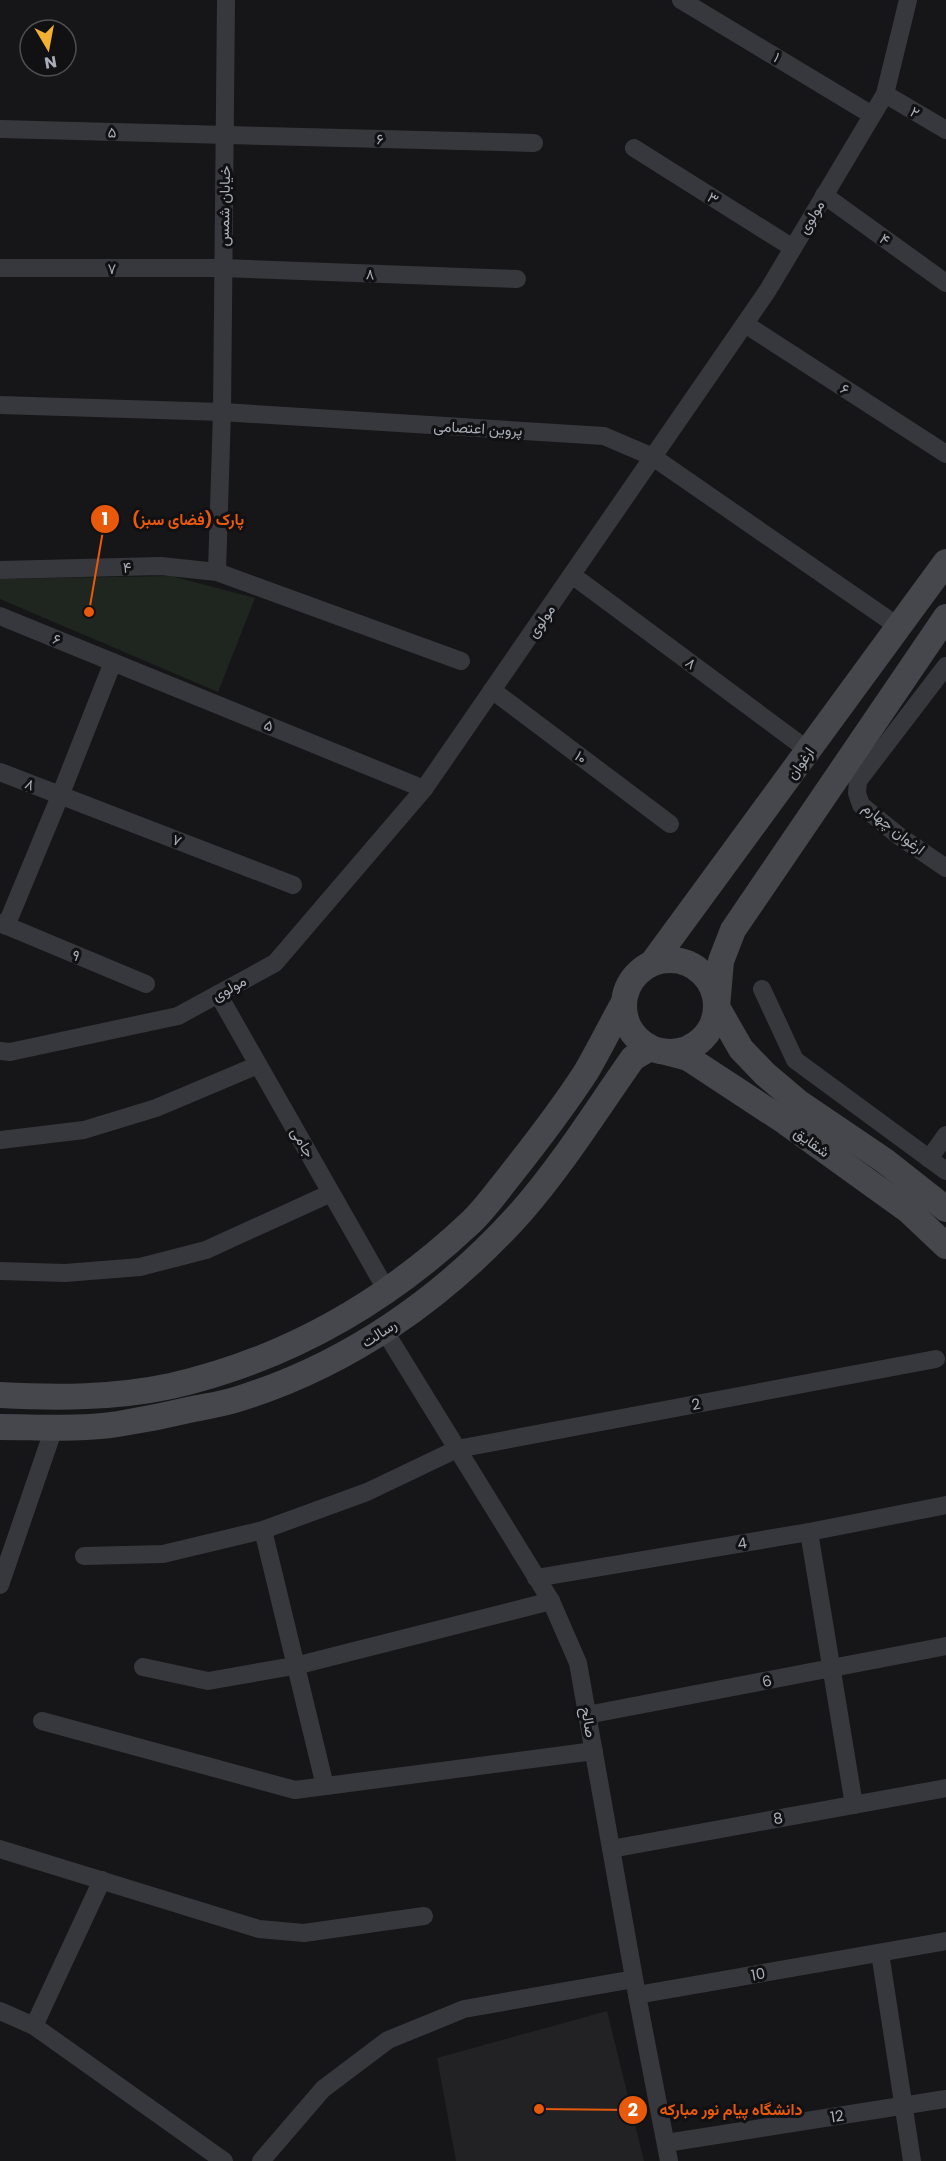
<svg xmlns="http://www.w3.org/2000/svg" width="946" height="2161" font-family="Poppins,Vazirmatn,sans-serif">
<rect width="100%" height="100%" fill="#161618"/>
<path fill="#222225" d="M607 2011 644 2161H456L437 2058Z"/>
<path fill="#1e261f" d="M171 576 255 598 218 692 0 599V579Z"/>
<g fill="none" stroke-linecap="round" stroke-linejoin="round">
<g stroke="#37383d" stroke-width="18">
<path d="M681 0 872 115"/>
<path d="M885 94 946 130"/>
<path d="M0 129 534 143"/>
<path d="M634 148 793 248"/>
<path d="M824 195 946 283"/>
<path d="M0 268H223L517 279"/>
<path d="M745 324 946 454"/>
<path d="M0 405 222 412 604 436 653 457 899 627"/>
<path d="M0 570 161 566 217 572 461 661"/>
<path d="M217 572 222 412 226 0"/>
<path d="M572 575 809 751"/>
<path d="M0 616 424 789"/>
<path d="M946 666 858 781 857 793 861 805 899 836 946 868"/>
<path d="M492 690 670 824"/>
<path d="M0 772 293 885"/>
<path d="M0 923 146 984"/>
<path d="M6 926 60 796 113 662"/>
<path d="M762 989 795 1060 946 1171"/>
<path d="M218 994 387 1291"/>
<path d="M0 1051 10 1052 178 1016 275 963 424 789 768 290 885 94 908 0"/>
<path d="M0 1140 84 1130 156 1108 258 1065"/>
<path d="M929 1159 946 1135"/>
<path d="M0 1271 65 1273 140 1267 206 1250 331 1193"/>
<path d="M384 1330 551 1601 578 1663 637 1995 669 2161"/>
<path d="M263 1530 325 1786"/>
<path d="M809 1532 854 1805"/>
<path d="M84 1556 163 1554 263 1530 367 1492 457 1449 936 1359"/>
<path d="M536 1578 809 1532 946 1505"/>
<path d="M0 1585 54 1428"/>
<path d="M143 1667 208 1681 299 1665 551 1601"/>
<path d="M587 1715 946 1646"/>
<path d="M42 1721 295 1790 594 1751"/>
<path d="M0 1849 259 1929 304 1933 424 1916"/>
<path d="M611 1849 946 1788"/>
<path d="M102 1880 34 2026 224 2161"/>
<path d="M880 1953 912 2161"/>
<path d="M637 1995 946 1941"/>
<path d="M0 2011 34 2026"/>
<path d="M666 2143 946 2099"/>
<path d="M261 2161 323 2089 388 2040 464 2009 634 1979"/>
</g>
<g stroke="#45474d" stroke-width="26">
<path d="M946 617 733 930 721 961 717 1007 741 1049 765 1074 798 1102 885 1161 946 1209"/>
<circle cx="670" cy="1006" r="46"/>
<path d="M653 962 946 562"/>
<path d="M669 1053 688 1058 784 1121 909 1211 946 1246"/>
<path d="M0 1395C57 1398 115 1398 171 1386 285 1360 385 1303 470 1223 484 1210 496 1193 508 1178 535 1144 562 1109 586 1072 599 1050 610 1027 623 1004"/>
<path d="M0 1427C39 1427 79 1430 118 1424 143 1420 168 1415 193 1409 208 1406 223 1404 238 1399 348 1365 444 1298 521 1212 563 1164 597 1109 633 1058L650 1048"/>
</g>
</g>
<g text-anchor="middle" dominant-baseline="central" stroke-width="6" stroke-linejoin="round" paint-order="stroke">
<g font-size="15" fill="#a8adb8" stroke="#111113">
<text transform="translate(777 57) rotate(31)">۱</text>
<text transform="translate(915 112) rotate(31)">۲</text>
<text transform="translate(112 132) rotate(1)">۵</text>
<text transform="translate(380 139) rotate(2)">۶</text>
<text transform="translate(713 198) rotate(32)">۳</text>
<text transform="translate(224 206) rotate(-89)">خیابان شمس</text>
<text transform="translate(811 217) rotate(-59)">مولوی</text>
<text transform="translate(885 239) rotate(36)">۴</text>
<text x="112" y="268">۷</text>
<text transform="translate(370 274) rotate(2)">۸</text>
<text transform="translate(845 389) rotate(33)">۶</text>
<text transform="translate(478 428) rotate(3)">پروین اعتصامی</text>
<text transform="translate(127 567) rotate(-2)">۴</text>
<text transform="translate(541 621) rotate(-55)">مولوی</text>
<text transform="translate(57 639) rotate(22)">۶</text>
<text transform="translate(691 663) rotate(37)">۸</text>
<text transform="translate(269 725) rotate(22)">۵</text>
<text transform="translate(581 757) rotate(37)">۱۰</text>
<text transform="translate(800 763) rotate(-54)">ارغوان</text>
<text transform="translate(30 784) rotate(22)">۸</text>
<text transform="translate(894 828) rotate(38)">ارغوان چهارم</text>
<text transform="translate(177 840) rotate(21)">۷</text>
<text transform="translate(76 955) rotate(23)">۹</text>
<text transform="translate(229 988) rotate(-29)">مولوی</text>
<text transform="translate(303 1142) rotate(60)">جامی</text>
<text transform="translate(812 1142) rotate(36)">شقایق</text>
<text transform="translate(379 1333) rotate(-33)">رسالت</text>
<text transform="translate(696 1404) rotate(-11)">2</text>
<text transform="translate(742 1543) rotate(-9)">4</text>
<text transform="translate(767 1681) rotate(-11)">6</text>
<text transform="translate(589 1722) rotate(80)">صالح</text>
<text transform="translate(778 1818) rotate(-10)">8</text>
<text transform="translate(758 1974) rotate(-10)">10</text>
<text transform="translate(837 2116) rotate(-9)">12</text>
</g>
</g>
<path fill="none" stroke="#e8590c" stroke-width="2" d="M89 612L105 519M539 2109L633 2110"/>
<g fill="#e8590c" stroke="#111113" stroke-width="2">
<circle cx="89" cy="612" r="6"/>
<circle cx="539" cy="2109" r="6"/>
<circle cx="105" cy="519" r="15"/>
<circle cx="633" cy="2110" r="15"/>
</g>
<g font-size="18" text-anchor="middle" font-weight="bold" fill="#fff">
<text x="105" y="525">1</text>
<text x="633" y="2116">2</text>
</g>
<g font-size="16" text-anchor="middle" font-weight="bold" fill="#e8590c" stroke="#111113" stroke-width="6" stroke-linejoin="round" paint-order="stroke">
<text x="188" y="525">پارک (فضای سبز)</text>
<text x="731" y="2115">دانشگاه پیام نور مبارکه</text>
</g>
<g transform="translate(48 48) rotate(170)"><circle r="28" fill="#111113" stroke="#4d4f55" stroke-width="1.5"/>
<path d="M0-4.5L10 22L0 15L-10 22Z" fill="#f2b134"/>
<text y="-9" font-size="16" font-weight="bold" text-anchor="middle" fill="#a8adb8">N</text>
</g>
</svg>
